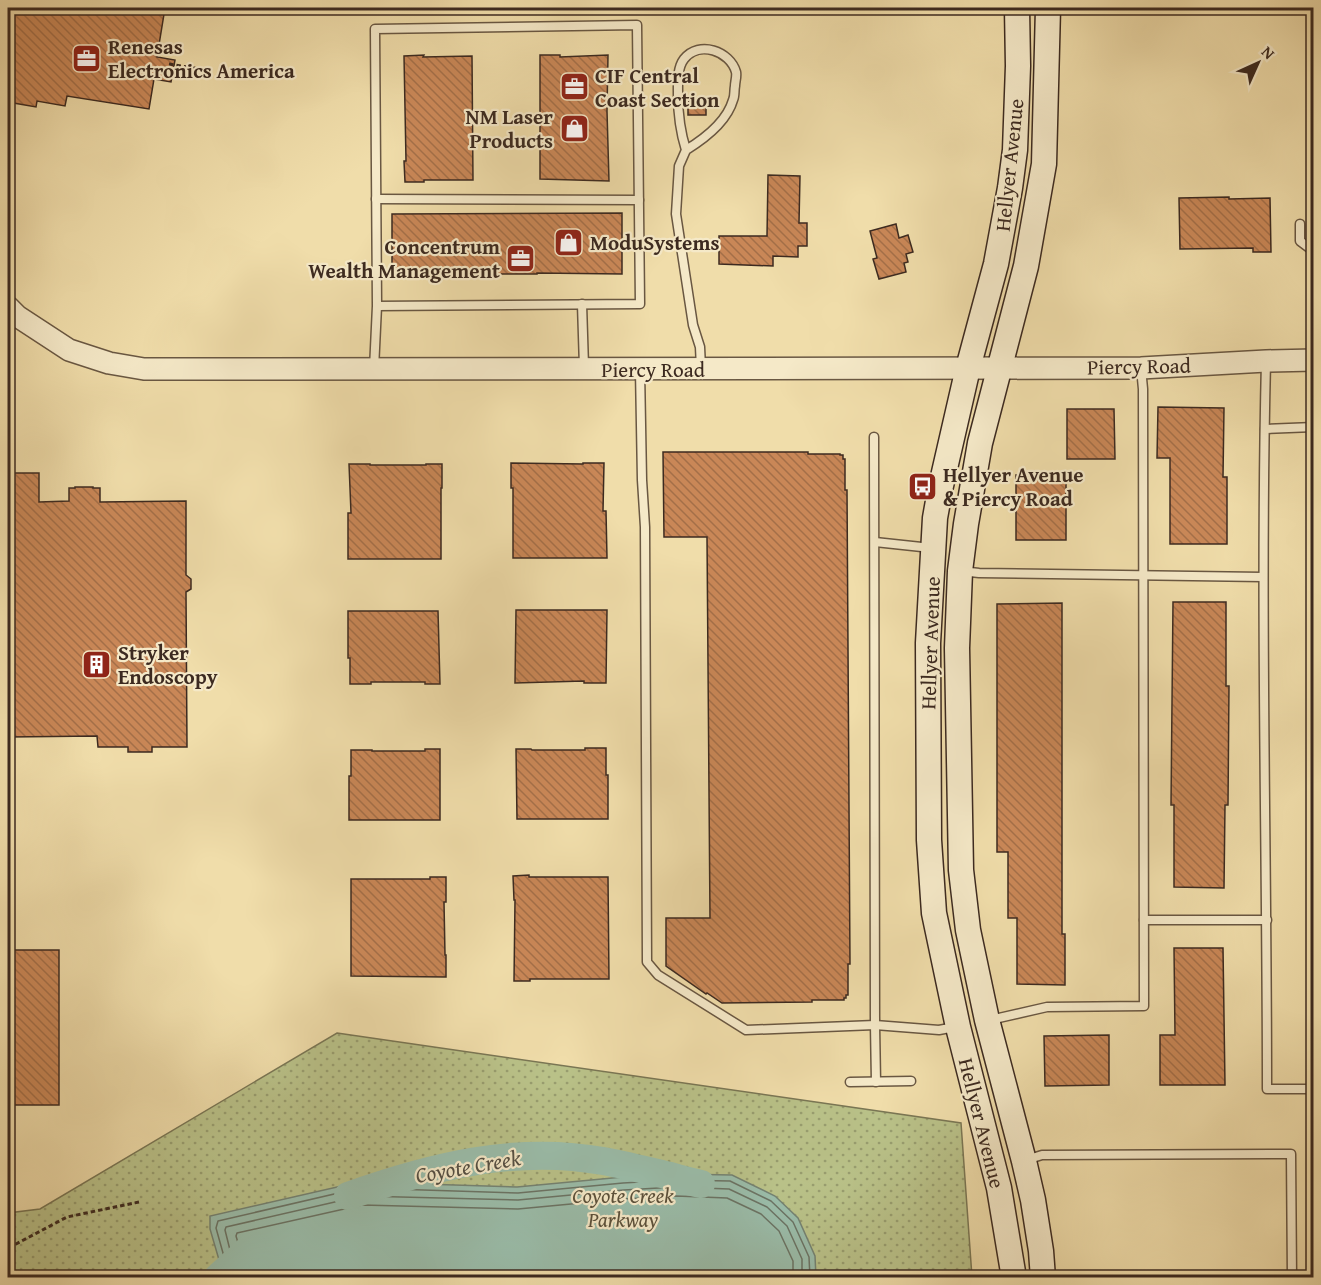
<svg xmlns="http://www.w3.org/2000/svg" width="1321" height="1285" font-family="'Gentium Book Plus',serif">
<defs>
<pattern id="green-dots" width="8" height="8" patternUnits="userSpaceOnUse" patternTransform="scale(1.5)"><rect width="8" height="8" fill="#b9c188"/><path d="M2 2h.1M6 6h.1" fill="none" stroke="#989d6f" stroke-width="1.8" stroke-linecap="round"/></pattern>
<pattern id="building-back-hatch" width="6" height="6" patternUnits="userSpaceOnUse" patternTransform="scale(1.5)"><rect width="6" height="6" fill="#c98757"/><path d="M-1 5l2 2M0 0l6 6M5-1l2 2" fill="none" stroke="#a46f48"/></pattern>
</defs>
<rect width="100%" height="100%" fill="#f0ddaa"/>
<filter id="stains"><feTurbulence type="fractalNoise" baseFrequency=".00333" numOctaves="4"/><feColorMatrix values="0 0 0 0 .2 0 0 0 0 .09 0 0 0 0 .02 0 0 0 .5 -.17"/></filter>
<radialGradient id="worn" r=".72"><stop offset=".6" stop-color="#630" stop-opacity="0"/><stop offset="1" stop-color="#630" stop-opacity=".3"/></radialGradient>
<path fill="url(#green-dots)" stroke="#7a7654" stroke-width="1.5" d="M337 1033 961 1123 972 1277H8V1213L40 1209Z"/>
<path fill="#9abca9" stroke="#748272" stroke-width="1.5" d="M675 1174 732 1175 775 1196 798 1218 815 1256 816 1277H224L210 1229V1216L359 1182 517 1187 623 1177Z"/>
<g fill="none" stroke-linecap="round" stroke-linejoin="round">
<g stroke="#6b7364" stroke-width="1.5">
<path d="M230 1278 216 1228 218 1221 360 1188 518 1193 623 1183 675 1180 730 1181 771 1201 793 1222 809 1257 810 1278"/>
<path d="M237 1278 225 1230 226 1227 361 1196 518 1200 624 1190 676 1187 729 1189 767 1207 787 1226 802 1259V1278"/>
<path d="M246 1278V1270L236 1236 237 1233 362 1205 518 1209 624 1199 676 1196 727 1198 761 1214 779 1231 793 1261V1278"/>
</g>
<g stroke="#9abca9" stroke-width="28">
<path d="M348 1196C430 1167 515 1145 603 1161 626 1165 648 1171 670 1176 680 1179 691 1182 701 1184"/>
<path d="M217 1278 252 1246"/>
</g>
</g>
<g fill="url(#building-back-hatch)" stroke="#3c2a20" stroke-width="1.5">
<path d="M8 8H165L157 57 175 60 171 82 154 79 149 109 67 96 65 106 37 101 36 107 8 102Z"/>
<path d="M424 55 423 57 472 56 473 180H424V182H405L404 161H406L404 56Z"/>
<path d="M540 55H560V57L608 55 607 111 609 181 540 179Z"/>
<rect x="688" y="101" width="18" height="14"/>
<path d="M768 175 800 176 799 223H807V246H798V257L773 256V266L719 264V236H767Z"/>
<path d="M1229 197V199L1270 198 1271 252H1253V248L1180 249 1179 198Z"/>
<path d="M622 213V274L537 273V274H412V275H392V214Z"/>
<path d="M896 224 899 238 908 235 913 252 906 254 908 262 904 263 906 272 879 279 873 259 877 258 870 231Z"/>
<path d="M1158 407 1224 408 1223 477H1227V544H1170V458H1157Z"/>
<path d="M1067 409H1114L1115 459H1067Z"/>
<path d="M663 452H808V454H840V455H843V459H845V490H847L850 964H848V995H846V998H844V1000H812V1002L722 1003 707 993 706 994 666 966V918H710L707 537H664Z"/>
<path d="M511 463 583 464V463H604L603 511H606L607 558H513V488H511Z"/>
<path d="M349 464H370V465H426V464H442V488H441V559H348V513H351Z"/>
<path d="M8 473H39V502L69 501V488H75V487H93V488H100V502L186 501V575L191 579V589L186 592 187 747H152V752H128V747H98L97 736 8 737Z"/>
<rect x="1016" y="475" width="50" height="65"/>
<path d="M1173 602H1226V686H1229L1228 805H1225L1224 888 1174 887V805H1171Z"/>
<path d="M1062 603V934H1065V985L1017 984V918H1008V852H997V604Z"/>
<path d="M516 610H607L606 683H584V681L515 683Z"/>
<path d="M348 611H438L440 684H425V682H371V684H350V658H348Z"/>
<path d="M585 748H606V775H608V819H517L516 749H531L532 750H585Z"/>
<path d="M425 749H440V820H349V776H351V750H372V751H425Z"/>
<path d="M529 875V877H608L609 979H530V981H514L515 900H514L513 876Z"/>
<path d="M430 877H446V902H444L445 955H446V977L351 976V879H430Z"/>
<path d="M1174 948H1223L1225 1085H1160V1035H1175Z"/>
<rect x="8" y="950" width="51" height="155"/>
<path d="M1109 1035V1085L1045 1086 1044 1036Z"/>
</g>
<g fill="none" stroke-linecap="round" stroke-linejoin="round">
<defs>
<g id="service">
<path d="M686 150C704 139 727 121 733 100 735 96 734 91 735 86 735 82 737 76 736 72 730 51 699 40 684 59 677 68 678 83 678 95 678 114 680 131 686 150L679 166 676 214 693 325 700 347 701 368"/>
<path d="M376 199 639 200"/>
<path d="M1300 224V241L1312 250 1314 321"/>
<path d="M582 304 584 367"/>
<path d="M1266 361C1260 604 1267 846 1267 1089H1314"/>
<path d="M374 369 377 306 375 29 637 25 640 304 377 306"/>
<path d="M640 370 642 480 645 527 647 962 658 975 746 1030 875 1025 939 1030 955 1027"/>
<path d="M1265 429 1314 427"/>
<path d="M874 437 875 1025 876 1082"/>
<path d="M875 542 931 548"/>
<path d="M961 571 979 573 1263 577"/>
<path d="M1144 920H1267"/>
<path d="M990 1020 1047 1007 1144 1006 1143 389 1141 368"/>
<path d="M850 1082 911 1081"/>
<path d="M1026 1160 1042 1155 1291 1154 1292 1278"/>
</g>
<path id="tertiary" d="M8 307 17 316 69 350 109 363 144 369 1141 368 1266 361 1314 360"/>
<g id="secondary">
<path d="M1014 1278 999 1188 958 1027 934 913 929 840 928 643 935 518 940 490 968 368 996 264 1010 188 1015 150 1018 66 1017 8"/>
<path d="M1043 1278 1041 1251 1033 1200 1024 1161 987 1020 968 930 961 870 957 648 960 571 966 524 980 443 1026 266 1044 164 1048 8"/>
</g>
</defs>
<use href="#service" stroke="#695742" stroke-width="11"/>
<use href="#tertiary" stroke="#695742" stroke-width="24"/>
<use href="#secondary" stroke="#3c2a20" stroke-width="27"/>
<g stroke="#3c2a20" stroke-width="3" stroke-dasharray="4.5 3" stroke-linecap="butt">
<path d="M169 64 200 69"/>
<path d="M8 1245 16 1244 67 1217 139 1202"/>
</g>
<use href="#service" stroke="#f5e9c8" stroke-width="8"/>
<use href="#tertiary" stroke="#f5e9c8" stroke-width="21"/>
<use href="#secondary" stroke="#f5e9c8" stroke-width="24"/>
</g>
<defs>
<symbol id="office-square" viewBox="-11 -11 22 22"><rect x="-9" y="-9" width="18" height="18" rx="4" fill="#8f2418" stroke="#f5e9c8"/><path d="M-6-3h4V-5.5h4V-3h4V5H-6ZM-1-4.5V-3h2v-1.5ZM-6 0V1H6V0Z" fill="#fff"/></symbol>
<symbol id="shop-square" viewBox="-11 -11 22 22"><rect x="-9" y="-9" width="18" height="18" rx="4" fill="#8f2418" stroke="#f5e9c8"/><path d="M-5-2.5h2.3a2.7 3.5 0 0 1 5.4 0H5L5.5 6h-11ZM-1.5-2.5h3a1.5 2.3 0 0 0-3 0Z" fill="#fff"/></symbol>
<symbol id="bus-square" viewBox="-11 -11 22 22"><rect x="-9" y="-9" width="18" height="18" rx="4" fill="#8f2418" stroke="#f5e9c8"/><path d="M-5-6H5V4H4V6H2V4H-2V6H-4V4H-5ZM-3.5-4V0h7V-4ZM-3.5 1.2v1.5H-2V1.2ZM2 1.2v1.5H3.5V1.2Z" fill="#fff"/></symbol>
<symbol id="building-square" viewBox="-11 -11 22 22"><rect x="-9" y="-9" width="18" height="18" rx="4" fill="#8f2418" stroke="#f5e9c8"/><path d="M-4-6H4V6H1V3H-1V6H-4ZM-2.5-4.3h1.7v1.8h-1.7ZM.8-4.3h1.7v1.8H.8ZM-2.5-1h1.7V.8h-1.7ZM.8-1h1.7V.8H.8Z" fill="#fff"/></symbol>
</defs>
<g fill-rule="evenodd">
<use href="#office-square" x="70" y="42" width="33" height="33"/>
<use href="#office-square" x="558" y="70" width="33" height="33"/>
<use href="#shop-square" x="558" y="112" width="33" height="33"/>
<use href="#shop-square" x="552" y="226" width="33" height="33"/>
<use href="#office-square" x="504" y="242" width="33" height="33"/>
<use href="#bus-square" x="906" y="470" width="33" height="33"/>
<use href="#building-square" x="80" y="648" width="33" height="33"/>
</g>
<g text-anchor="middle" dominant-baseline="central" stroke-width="4.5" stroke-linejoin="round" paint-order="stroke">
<g font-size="21" font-weight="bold" fill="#3c2a20" stroke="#f5e9c8" text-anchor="start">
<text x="108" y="46">Renesas<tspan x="108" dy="24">Electronics America</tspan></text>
<text x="595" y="75">CIF Central<tspan x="595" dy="24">Coast Section</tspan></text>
<text x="553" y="116" text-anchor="end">NM Laser<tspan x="553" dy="24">Products</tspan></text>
<text x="590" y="242">ModuSystems</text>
<text x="500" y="246" text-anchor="end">Concentrum<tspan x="500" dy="24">Wealth Management</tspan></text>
<text x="943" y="474">Hellyer Avenue<tspan x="943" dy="24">&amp; Piercy Road</tspan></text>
<text x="118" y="652">Stryker<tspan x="118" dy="24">Endoscopy</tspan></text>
</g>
<g font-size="21" fill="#3c2a20" stroke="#f5e9c8">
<text transform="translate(1009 165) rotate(-84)">Hellyer Avenue</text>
<text transform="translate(1139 366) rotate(-1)">Piercy Road</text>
<text x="653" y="369">Piercy Road</text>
<text transform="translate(930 643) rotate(-88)">Hellyer Avenue</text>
<text transform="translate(982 1123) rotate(76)">Hellyer Avenue</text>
</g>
<g font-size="21" font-style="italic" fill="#5b503a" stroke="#f5e9c8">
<text x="623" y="1195">Coyote Creek<tspan x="623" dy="24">Parkway</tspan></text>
</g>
<g font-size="22" font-style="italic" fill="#544e42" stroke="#f5e9c8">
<text transform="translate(468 1166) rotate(-10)">Coyote Creek</text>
</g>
</g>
<rect width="1321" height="1285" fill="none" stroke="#f0ddaa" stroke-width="30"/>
<rect x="9" y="9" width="1303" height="1267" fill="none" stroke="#3c2a20" stroke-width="3"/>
<rect x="15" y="15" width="1291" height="1255" fill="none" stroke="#3c2a20" stroke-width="1.5"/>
<g transform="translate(1258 63) rotate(45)" stroke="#f5e9c8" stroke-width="4.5" paint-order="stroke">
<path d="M0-4.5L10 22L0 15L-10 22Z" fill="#3c2a20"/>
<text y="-9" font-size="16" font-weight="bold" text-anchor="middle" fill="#3c2a20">N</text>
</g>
<rect width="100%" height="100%" filter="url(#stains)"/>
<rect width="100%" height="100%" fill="url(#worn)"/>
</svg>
